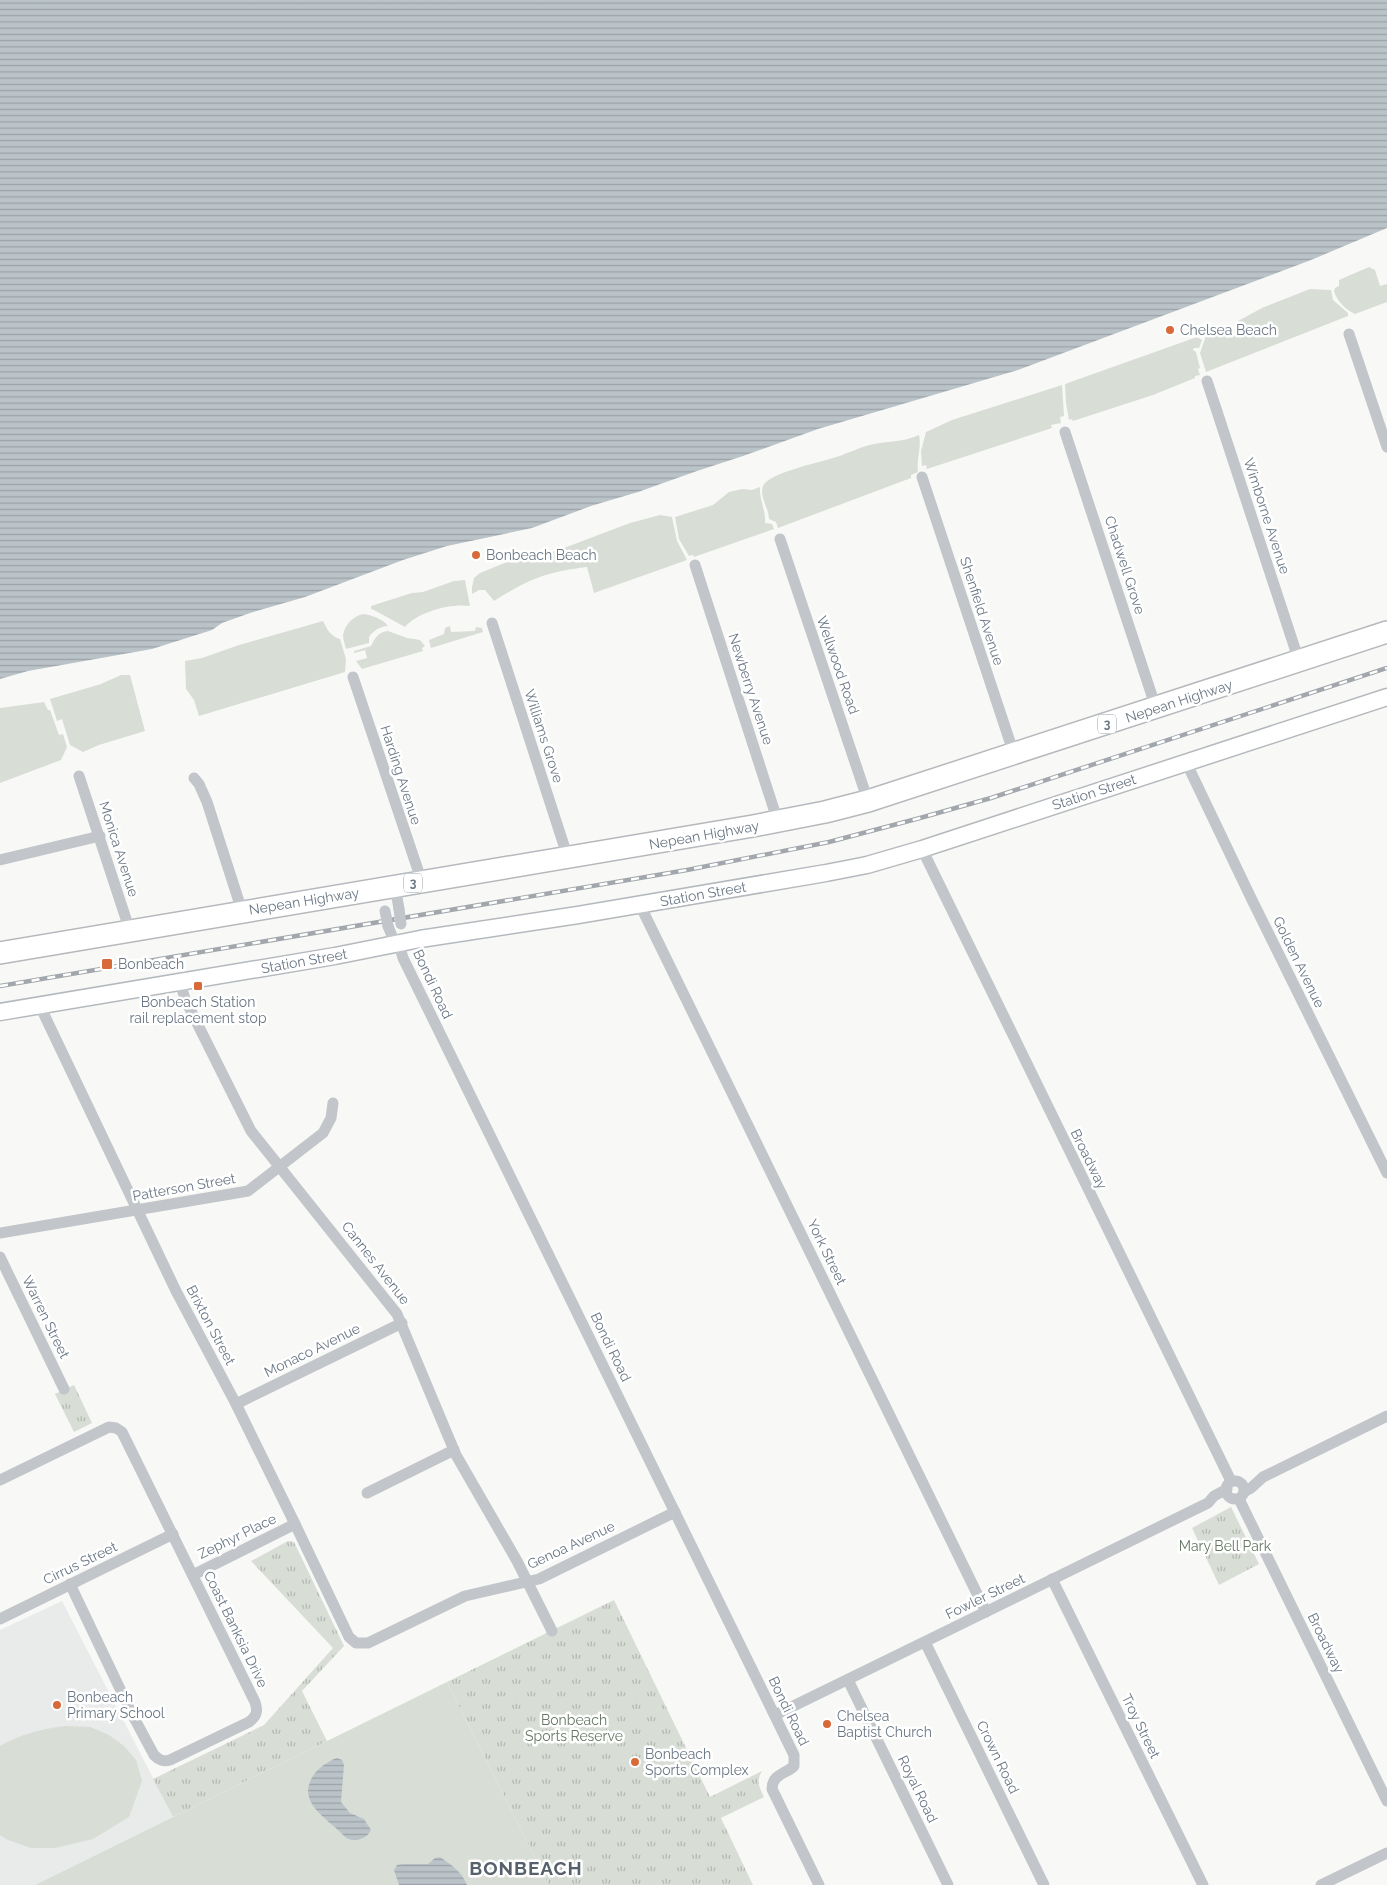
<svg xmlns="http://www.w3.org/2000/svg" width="1387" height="1885" font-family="Raleway,sans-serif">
<defs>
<pattern id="park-tufts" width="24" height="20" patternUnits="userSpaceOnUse" patternTransform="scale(1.25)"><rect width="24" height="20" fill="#d8ddd6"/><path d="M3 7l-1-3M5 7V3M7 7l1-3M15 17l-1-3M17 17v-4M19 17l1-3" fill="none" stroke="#b3b8b3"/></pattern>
<pattern id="water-rules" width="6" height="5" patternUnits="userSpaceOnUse" patternTransform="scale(1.25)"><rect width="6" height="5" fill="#bac3c8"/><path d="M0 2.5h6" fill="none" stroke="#9ba3a8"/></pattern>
</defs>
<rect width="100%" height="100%" fill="#f8f9f6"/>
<path fill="#e9eaea" d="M62 1601 173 1817 35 1885H0V1630Z"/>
<g fill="#d8ddd6">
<path d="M1369 267 1375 270 1380 286 1387 284V302L1355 314C1345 309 1337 301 1334 291L1335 288 1339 286V280Z"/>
<path d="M1310 289 1331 290 1333 300 1348 313V316L1206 372 1200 353 1207 333 1223 327 1227 338 1248 332 1245 323 1239 324 1238 321 1262 308Z"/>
<path d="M1197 337 1202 340 1199 348H1194L1193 350 1196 352 1200 368 1198 369 1200 375 1195 376V378L1153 395 1073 421 1072 419 1069 420 1066 403 1065 384Z"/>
<path d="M1062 385 1064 416 1060 417 1061 423 1051 425 1052 428 930 468 927 469 926 465 922 466 921 451 926 432 952 420Z"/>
<path d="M919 435C922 447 916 460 918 472L911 475V478L778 528 776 522 769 519C769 508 759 497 763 486 769 473 817 463 830 459 845 455 859 447 874 444 889 441 904 442 919 435Z"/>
<path d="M760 487C759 500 766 510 765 523L772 524 774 529 694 557 693 555 689 556 679 539 675 517 713 505 729 492 742 489 752 490Z"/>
<path d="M660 515 672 517 677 541 687 560 594 593 587 567C546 572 529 579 494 601L485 590H479L472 594V587L474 578 480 573 507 562 556 551 630 523Z"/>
<path d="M465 580 470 606C451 603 417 612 405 627L374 610 371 609V606L412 593 423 592 454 581Z"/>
<path d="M363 614C372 615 383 619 388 626 380 626 373 631 369 637V643L346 649C345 645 343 639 343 635 345 625 353 616 363 614Z"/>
<path d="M323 621C327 629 330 636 340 639L346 659 345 672 199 716 194 700 186 689 185 661 202 658 239 645Z"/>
<path d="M450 626 451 632 475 631 476 627 482 628 483 632 431 648 429 640 444 634 445 628Z"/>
<path d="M388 631 407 638 420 640 425 646 422 648 423 651 362 669 356 661 367 658 365 650 354 653V651L371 646C375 638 378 632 388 631Z"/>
<path d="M121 675H130L145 731 99 745 83 752 70 745 62 719 57 721 50 699 101 684Z"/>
<path d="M44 702 48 710H50L59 735 63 734 67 747 61 760 0 783V708Z"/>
<path d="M447 1682 549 1885H35Z"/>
<path d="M65 1726 90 1727 109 1735 124 1746 136 1760 142 1781 129 1817 93 1839 55 1848H31L8 1840 0 1835V1746C21 1734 41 1729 65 1726Z"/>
</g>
<g fill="url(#park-tufts)">
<path d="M74 1385 92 1423 74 1432 55 1394Z"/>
<path d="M1231 1507 1259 1564 1219 1585 1192 1528Z"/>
<path d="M288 1541 294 1542 344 1646 302 1691 327 1741 173 1817 153 1779 264 1725 333 1648 251 1561Z"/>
<path d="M614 1600 710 1797 762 1771C756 1781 759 1787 764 1797L721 1818 753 1885H549L447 1682Z"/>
</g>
<g fill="url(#water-rules)">
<path d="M0 0H1387V228L1311 260 1018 370 818 429 743 456 697 471 638 492 591 506 532 528 447 546 403 560 305 597 250 613 222 623 212 630 152 649 28 671 0 679Z"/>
<path d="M337 1758 342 1760 344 1765 341 1802 350 1813 364 1819 371 1830C366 1840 355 1842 346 1838 331 1820 295 1804 313 1776 317 1769 328 1761 337 1758Z"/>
<path d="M440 1857C452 1865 462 1872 467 1885H399L394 1870 397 1865 402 1864H428L435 1858Z"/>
</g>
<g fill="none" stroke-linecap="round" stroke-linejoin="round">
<defs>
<path id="secondary" d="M0 1012 335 956 420 939 578 915 826 873 867 865 922 849 1387 697"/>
<path id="highway" d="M0 953 753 826 825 812 868 801 1387 632"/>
</defs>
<use href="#secondary" stroke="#b5b9be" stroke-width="19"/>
<use href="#highway" stroke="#b5b8bc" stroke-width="24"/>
<g stroke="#c2c5c9" stroke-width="11">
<path d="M1349 334 1387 447"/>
<path d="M1207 381 1299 661"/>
<path d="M1065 432 1156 708"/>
<path d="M922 477 1014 754"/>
<path d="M780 539 868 801"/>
<path d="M695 565 778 822"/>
<path d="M492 623 568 858"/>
<path d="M353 677 422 882"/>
<path d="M1186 762 1252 900 1387 1173"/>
<path d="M79 776 130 931"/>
<path d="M194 778 199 784 207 802 242 911"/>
<path d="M922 849 1231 1481"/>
<path d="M0 860 100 836"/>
<path d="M395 886 399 909"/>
<path d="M640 905 986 1612"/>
<path d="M388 926 392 936 399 944 403 958 794 1755V1766C786 1774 772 1774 772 1789L819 1885"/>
<path d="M180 982 185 999 251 1131 397 1314 456 1455 517 1561 552 1631"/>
<path d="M40 1006 176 1291 236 1404 295 1524 349 1637 356 1643H368L465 1596 539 1579 675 1512"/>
<path d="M0 1233 248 1191 323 1133 331 1118 333 1103"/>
<path d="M0 1257 64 1389"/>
<path d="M236 1404 402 1323"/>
<path d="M0 1480 109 1427 116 1428 122 1432 255 1702C258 1711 257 1716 249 1722L170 1760C163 1762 159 1760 154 1755L132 1714 70 1584"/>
<circle cx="1235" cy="1490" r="9"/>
<path d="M1244 1492 1251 1488 1263 1477 1387 1416"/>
<path d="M367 1493 454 1450"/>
<path d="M1239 1499 1387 1801"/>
<path d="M193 1575 295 1524"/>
<path d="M1052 1579 1203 1885"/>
<path d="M0 1619 173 1534"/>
<path d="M925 1642 1044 1885"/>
<path d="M848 1680 948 1885"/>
<path d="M775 1715 1208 1503 1214 1496 1227 1489"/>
<path d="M1321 1885 1387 1853"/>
</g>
<use href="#secondary" stroke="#fff" stroke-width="16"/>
<use href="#highway" stroke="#fff" stroke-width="21"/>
<defs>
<path id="rail" d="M0 986 687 870 829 842 920 818 991 798 1387 668"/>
</defs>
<use href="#rail" stroke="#a2a7ad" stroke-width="4.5"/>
<use href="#rail" stroke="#fff" stroke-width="2.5" stroke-dasharray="8" stroke-linecap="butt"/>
<g stroke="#c2c5c9" stroke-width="11">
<path d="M399 909 401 924"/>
<path d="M385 911 388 926"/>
</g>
</g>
<g fill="#d76a38" stroke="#fff" stroke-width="2">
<circle cx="1170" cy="330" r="5"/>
<circle cx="476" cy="555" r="5"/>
<rect x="101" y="958" width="12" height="12" rx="2.5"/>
<rect x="193" y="981" width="10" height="10" rx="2.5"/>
<circle cx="57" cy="1705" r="5"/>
<circle cx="827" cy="1724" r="5"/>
<circle cx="635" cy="1762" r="5"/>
</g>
<g text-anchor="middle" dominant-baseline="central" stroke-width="5" stroke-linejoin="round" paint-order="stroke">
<g fill="#fff" stroke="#97a0aa" stroke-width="1">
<rect x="1098" y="714.5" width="18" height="19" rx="4"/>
<rect x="404" y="873.5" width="18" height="19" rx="4"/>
</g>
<g font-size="12" font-weight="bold" fill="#6a7785">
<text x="1107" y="724">3</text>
<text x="413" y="883">3</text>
</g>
<g font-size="14" fill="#6a7785" stroke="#fff" text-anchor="start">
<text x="1180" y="330">Chelsea Beach</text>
<text x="486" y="555">Bonbeach Beach</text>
<text x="118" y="964">Bonbeach</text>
<text x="198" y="1002" text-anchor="middle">Bonbeach Station<tspan x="198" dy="16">rail replacement stop</tspan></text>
<text x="67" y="1697">Bonbeach<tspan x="67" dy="16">Primary School</tspan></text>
<text x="837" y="1716">Chelsea<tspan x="837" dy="16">Baptist Church</tspan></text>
<text x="645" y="1754">Bonbeach<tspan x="645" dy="16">Sports Complex</tspan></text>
</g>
<g font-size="14" fill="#6a7785" stroke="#fff">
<text transform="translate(1267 516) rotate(72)">Wimborne Avenue</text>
<text transform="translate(1125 565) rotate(72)">Chadwell Grove</text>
<text transform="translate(982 611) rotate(72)">Shenfield Avenue</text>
<text transform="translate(838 665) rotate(71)">Wellwood Road</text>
<text transform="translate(751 689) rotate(72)">Newberry Avenue</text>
<text transform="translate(1179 701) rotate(-18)">Nepean Highway</text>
<text transform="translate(544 736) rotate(72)">Williams Grove</text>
<text transform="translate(401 775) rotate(72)">Harding Avenue</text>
<text transform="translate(1094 792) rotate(-18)">Station Street</text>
<text transform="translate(704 835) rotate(-10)">Nepean Highway</text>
<text transform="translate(119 849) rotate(72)">Monica Avenue</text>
<text transform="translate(703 894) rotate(-10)">Station Street</text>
<text transform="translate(304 901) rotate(-9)">Nepean Highway</text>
<text transform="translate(304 961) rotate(-10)">Station Street</text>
<text transform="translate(1299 962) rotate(64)">Golden Avenue</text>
<text transform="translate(433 984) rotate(65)">Bondi Road</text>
<text transform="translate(1089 1159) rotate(64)">Broadway</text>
<text transform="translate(184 1187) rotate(-10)">Patterson Street</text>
<text transform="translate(827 1252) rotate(64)">York Street</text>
<text transform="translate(376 1263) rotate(52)">Cannes Avenue</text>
<text transform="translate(46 1317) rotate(64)">Warren Street</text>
<text transform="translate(211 1325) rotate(62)">Brixton Street</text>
<text transform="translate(611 1347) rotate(64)">Bondi Road</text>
<text transform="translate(312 1350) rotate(-26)">Monaco Avenue</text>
<text transform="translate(237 1536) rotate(-26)">Zephyr Place</text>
<text transform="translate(571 1545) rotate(-25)">Genoa Avenue</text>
<text transform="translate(80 1563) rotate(-26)">Cirrus Street</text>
<text transform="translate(985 1596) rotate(-26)">Fowler Street</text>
<text transform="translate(236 1629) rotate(64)">Coast Banksia Drive</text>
<text transform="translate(1326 1643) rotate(64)">Broadway</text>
<text transform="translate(789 1711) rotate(64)">Bondi Road</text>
<text transform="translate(1141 1726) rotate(64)">Troy Street</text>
<text transform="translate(998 1757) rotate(64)">Crown Road</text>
<text transform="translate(918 1789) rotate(64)">Royal Road</text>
</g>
<g font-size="14" fill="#667864" stroke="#fff">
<text x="1225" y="1546">Mary Bell Park</text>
<text x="574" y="1720">Bonbeach<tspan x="574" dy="16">Sports Reserve</tspan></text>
</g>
<g font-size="19" font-weight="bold" letter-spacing="1" fill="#57616b" stroke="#fff">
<text x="526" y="1868">BONBEACH</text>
</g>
</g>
</svg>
